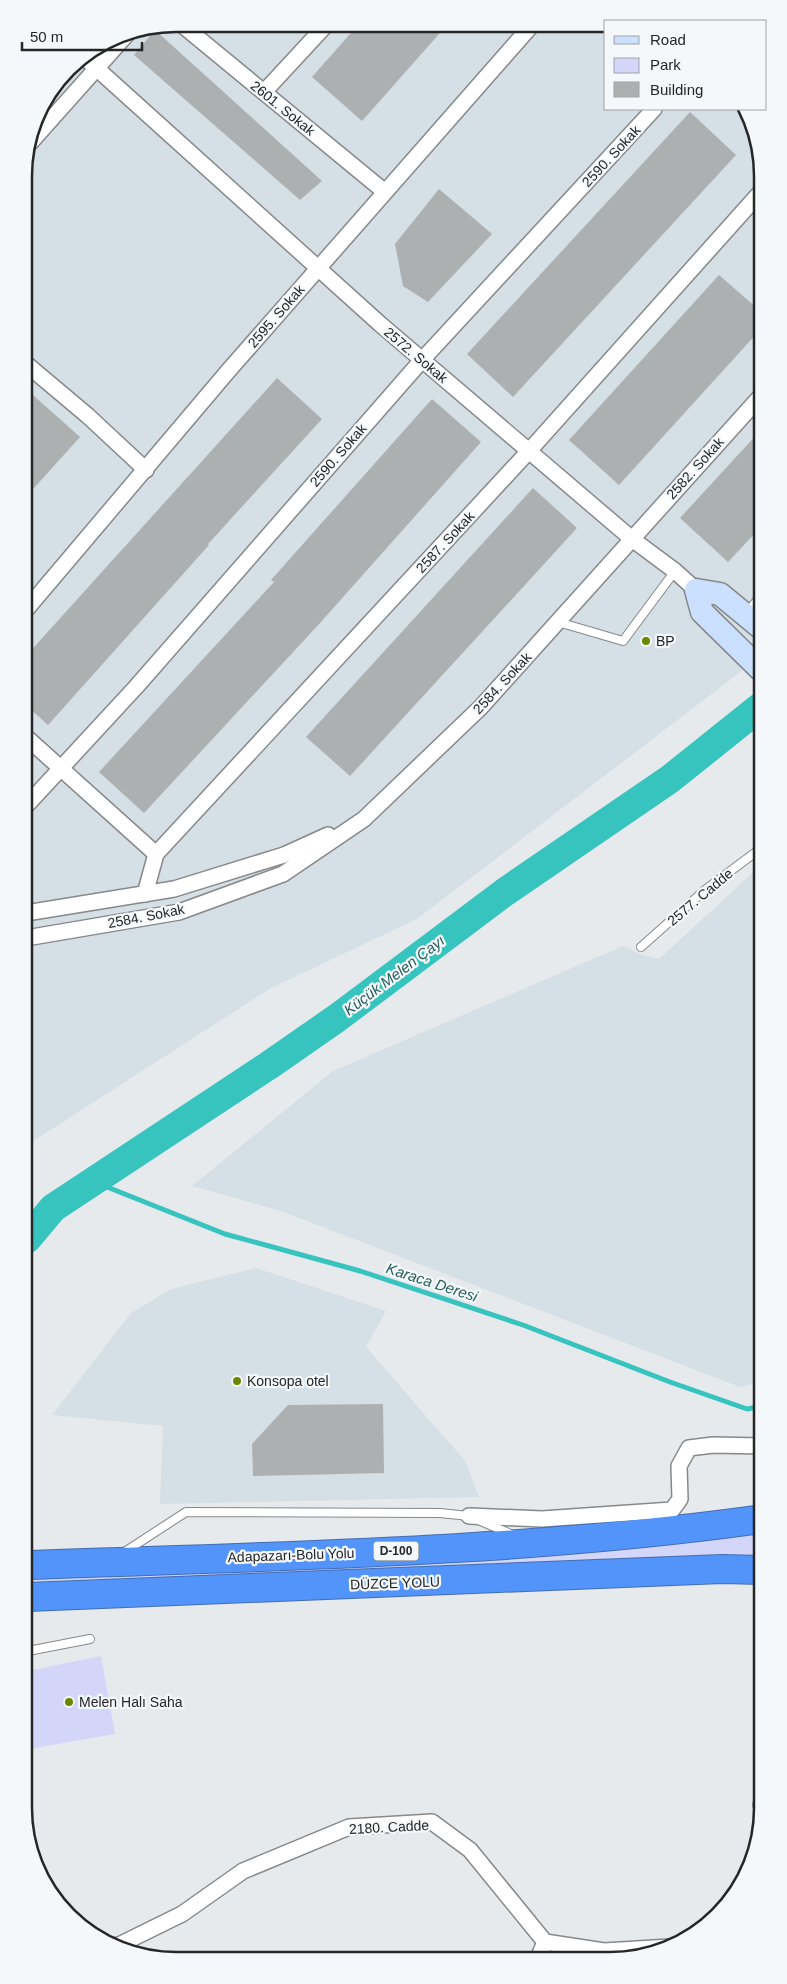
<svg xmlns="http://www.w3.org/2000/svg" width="787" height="1984" font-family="Helvetica,sans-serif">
<rect width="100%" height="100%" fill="#e7eaec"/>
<g fill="#d5dfe6">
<path d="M177 24 606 26V109H741L758 138 760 657 417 919 271 988 27 1145 24 167 39 109 76 62 119 35Z"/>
<path d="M760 866 762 1382 740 1387 281 1211 192 1186 333 1071 623 946 642 955 659 959Z"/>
<path d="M256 1268 386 1311 366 1347 466 1462 479 1497 160 1504 163 1426 52 1415 131 1313 171 1289Z"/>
</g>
<g fill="#d3d6f9">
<path d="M762 1529V1557L28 1585V1576Z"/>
<path d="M101 1656 115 1734 29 1749 28 1671Z"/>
</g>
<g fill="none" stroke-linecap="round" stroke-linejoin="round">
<path stroke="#37c3be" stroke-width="5" d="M92 1181 225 1234 360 1271 523 1325 670 1382 747 1409 762 1406"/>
<path stroke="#37c3be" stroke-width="29" d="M27 1239 53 1208 268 1066 337 1018 505 892 670 779 760 707"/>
</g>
<g fill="#acb0b1">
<path d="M358 25H447L362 121 312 77Z"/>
<path d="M155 30 322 181 300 200 134 55Z"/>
<path d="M690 112 736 155 513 397 467 354Z"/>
<path d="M439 189 492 234 428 302 403 286 395 244Z"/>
<path d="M719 275 759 310V331L619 485 569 440Z"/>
<path d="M277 378 322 419 208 544 209 545 48 725 26 705V656Z"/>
<path d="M33 395 80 437 25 498V405Z"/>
<path d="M432 399 481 442 320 623 144 813 99 772 274 582 271 580Z"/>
<path d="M759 432V529L728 562 680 518Z"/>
<path d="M533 488 577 528 350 776 306 737Z"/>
<path d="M383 1404 384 1473 253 1476 252 1444 288 1405Z"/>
</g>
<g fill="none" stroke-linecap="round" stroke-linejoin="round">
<defs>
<g id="lane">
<path d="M746 614 759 598"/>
<path d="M558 622 623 641 675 571"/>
<path d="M641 947 705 890 760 849"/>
<path d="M123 1553 186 1512 440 1513 469 1516 513 1535"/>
<path d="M28 1651 90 1639"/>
</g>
<g id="street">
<path d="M181 24 385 192"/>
<path d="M84 57 380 324 632 539 675 571 696 590"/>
<path d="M264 92 326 25"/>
<path d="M30 143 128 33"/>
<path d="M25 363 88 416 146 470"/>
<path d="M25 611 229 370 531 26"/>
<path d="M26 737 156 854"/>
<path d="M26 806 136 687 422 360 654 109"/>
<path d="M145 894 156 854 529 451 758 195"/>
<path d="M26 913 174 889 284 855 328 835"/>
<path d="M26 938 179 912 283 874 364 819 481 707 759 398"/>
<path d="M469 1516 542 1519 672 1510 680 1499 679 1466 689 1448 713 1445 762 1446"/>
<path d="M761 1805H763"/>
<path d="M113 1946 119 1945 182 1914 243 1871 349 1827 432 1822 470 1850 545 1942 604 1951 670 1947"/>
<path d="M539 1956 545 1942"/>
</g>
<path id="secondary" d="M760 627 720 594 696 590 702 612 760 669"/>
<g id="highway">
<path d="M28 1565C273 1556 519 1553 762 1519"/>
<path d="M28 1597 722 1569 762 1570"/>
</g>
</defs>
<use href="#lane" stroke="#86888a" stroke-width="10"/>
<use href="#street" stroke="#86888a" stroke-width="18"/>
<use href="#secondary" stroke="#86888a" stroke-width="25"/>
<use href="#highway" stroke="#436eb1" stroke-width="30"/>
<use href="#lane" stroke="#fff" stroke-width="8"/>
<use href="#street" stroke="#fff" stroke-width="15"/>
<use href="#secondary" stroke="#cbdffe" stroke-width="22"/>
<use href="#highway" stroke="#5394fb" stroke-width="28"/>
</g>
<g fill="#698700" stroke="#f4f8fa" stroke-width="2">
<circle cx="646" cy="641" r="5"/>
<circle cx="237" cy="1381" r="5"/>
<circle cx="69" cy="1702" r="5"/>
</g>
<g text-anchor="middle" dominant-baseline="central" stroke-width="4.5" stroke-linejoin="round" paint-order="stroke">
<rect fill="#f4f8fa" stroke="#636666" stroke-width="1" x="373.5" y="1541.5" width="45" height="19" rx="4"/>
<g font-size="12" font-weight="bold" fill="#252727">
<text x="396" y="1551">D-100</text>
</g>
<g font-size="14" fill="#252727" stroke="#f4f8fa">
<text transform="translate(283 108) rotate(39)">2601. Sokak</text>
<text transform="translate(611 156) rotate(-47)">2590. Sokak</text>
<text transform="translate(276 316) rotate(-49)">2595. Sokak</text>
<text transform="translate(416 355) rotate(40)">2572. Sokak</text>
<text transform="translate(338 455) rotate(-49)">2590. Sokak</text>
<text transform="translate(695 468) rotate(-48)">2582. Sokak</text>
<text transform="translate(445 542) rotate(-47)">2587. Sokak</text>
<text transform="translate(502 683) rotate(-47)">2584. Sokak</text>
<text transform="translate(700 897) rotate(-40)">2577. Cadde</text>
<text transform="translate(146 916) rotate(-11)">2584. Sokak</text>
<text transform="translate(291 1555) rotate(-2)">Adapazarı-Bolu Yolu</text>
<text transform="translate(395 1583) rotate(-2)">DÜZCE YOLU</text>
<text transform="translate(389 1827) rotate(-3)">2180. Cadde</text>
</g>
<g font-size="14" fill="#252727" stroke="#f4f8fa" text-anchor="start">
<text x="656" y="641">BP</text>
<text x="247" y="1381">Konsopa otel</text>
<text x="79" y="1702">Melen Halı Saha</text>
</g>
<g font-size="15" font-style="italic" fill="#275f5c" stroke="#f4f8fa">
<text transform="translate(394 975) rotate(-37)">Küçük Melen Çayı</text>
<text transform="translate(432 1282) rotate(18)">Karaca Deresi</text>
</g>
</g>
<path d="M0 0H787V1984H0ZM176 32H610A144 144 0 0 1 754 176V1808A144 144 0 0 1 610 1952H176A144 144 0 0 1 32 1808V176A144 144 0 0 1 176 32Z" fill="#f4f8fa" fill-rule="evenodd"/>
<path fill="none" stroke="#252727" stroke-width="2.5" d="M176 32H610A144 144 0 0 1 754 176V1808A144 144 0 0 1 610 1952H176A144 144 0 0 1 32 1808V176A144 144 0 0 1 176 32Z"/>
<rect x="604" y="20" width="162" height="90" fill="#f4f8fa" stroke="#a1a4a6"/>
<rect x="614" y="36" width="25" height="8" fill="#cbdffe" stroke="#a1a4a6"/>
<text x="650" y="45" font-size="15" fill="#252727">Road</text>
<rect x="614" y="58" width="25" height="15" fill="#d3d6f9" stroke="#a1a4a6"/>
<text x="650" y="70" font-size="15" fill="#252727">Park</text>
<rect x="614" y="82" width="25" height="15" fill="#acb0b1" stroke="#a1a4a6"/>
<text x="650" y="95" font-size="15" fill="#252727">Building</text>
<path d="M22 42v8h120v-8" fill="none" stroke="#252727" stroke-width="2.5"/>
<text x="30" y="42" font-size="15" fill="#252727" stroke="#f4f8fa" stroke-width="4" paint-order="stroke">50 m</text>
</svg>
